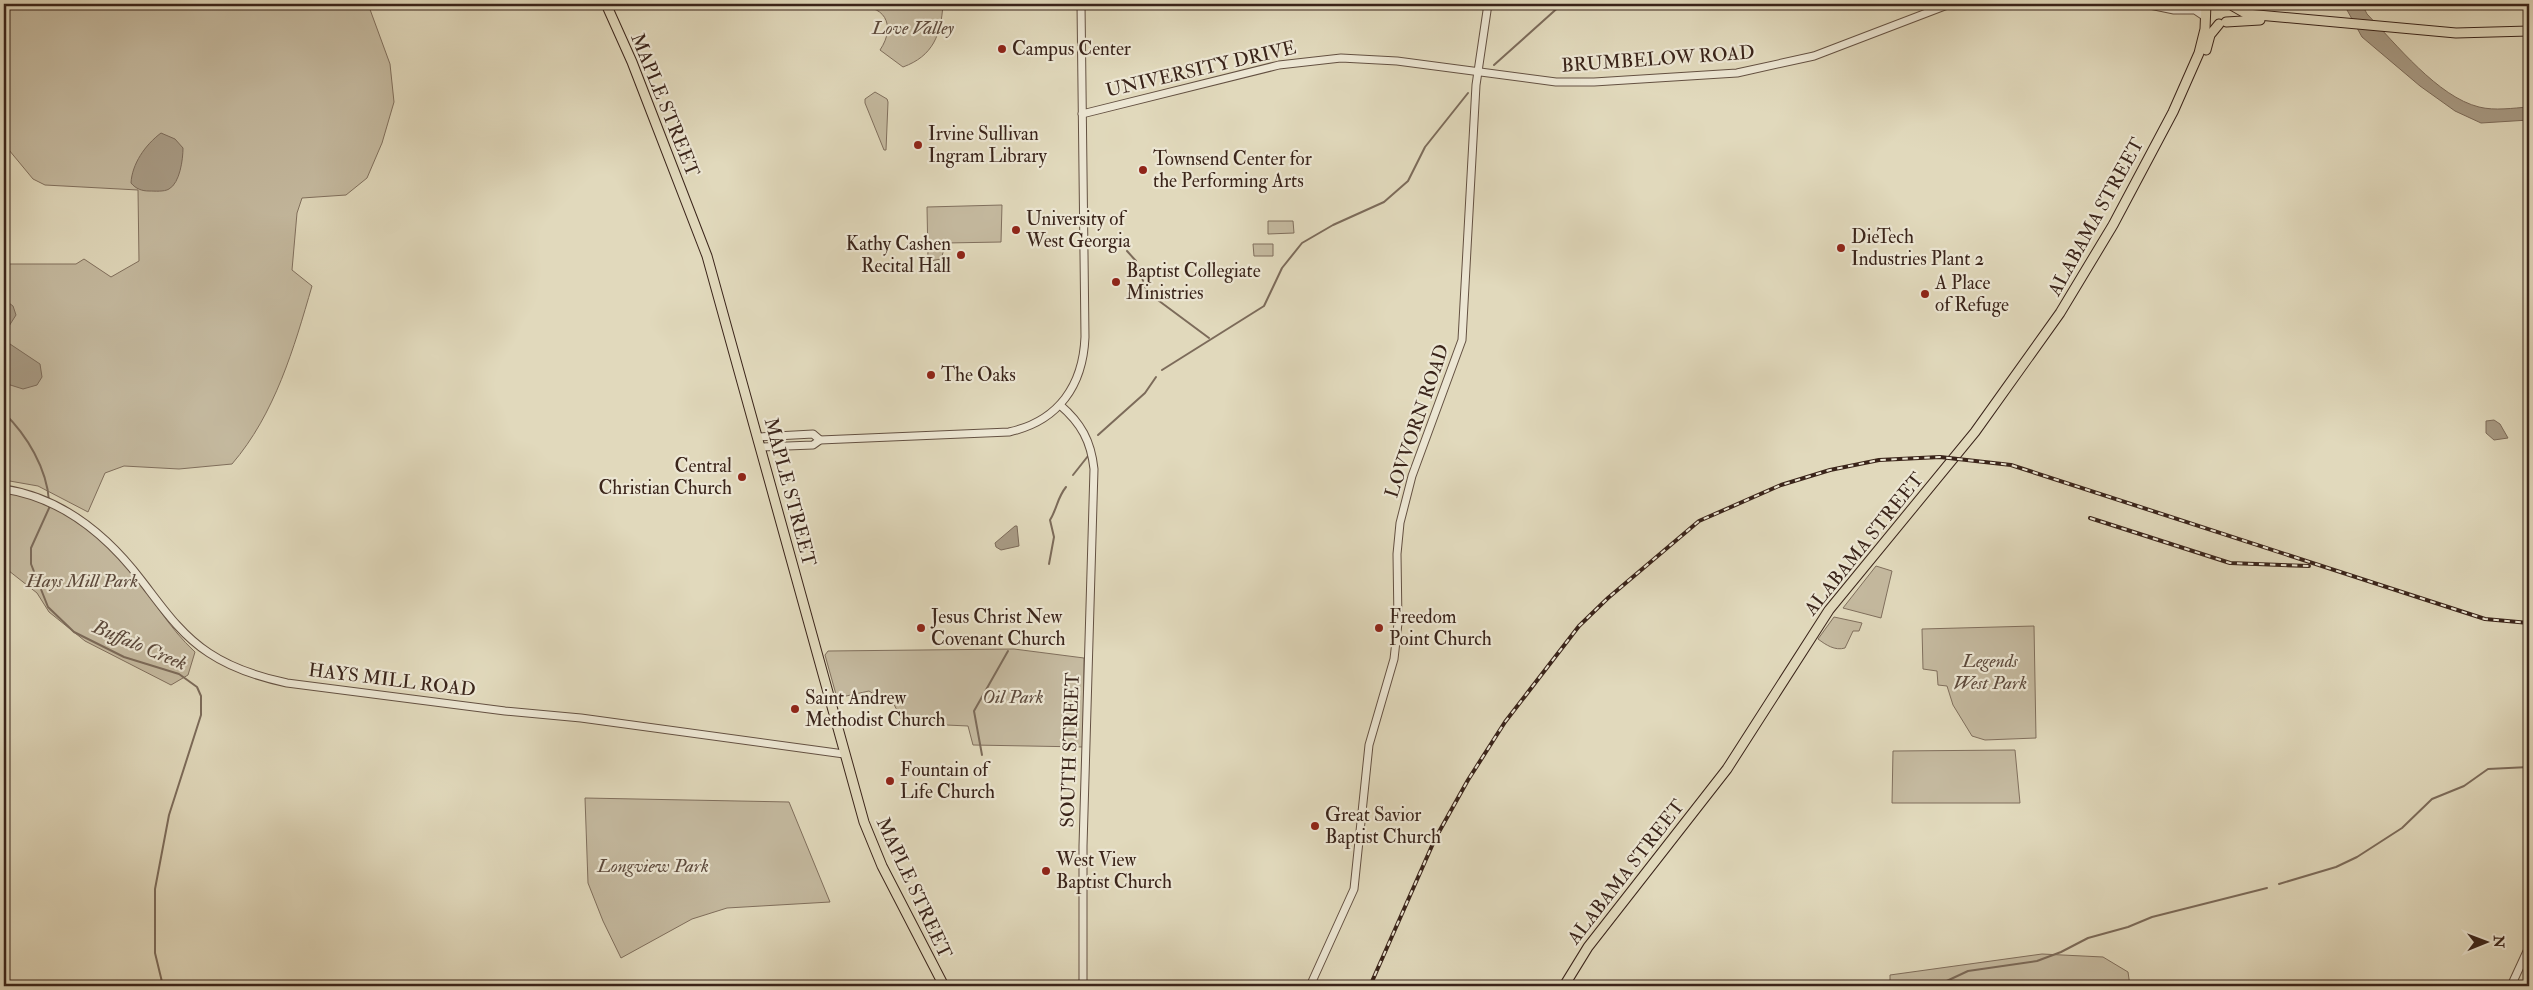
<svg xmlns="http://www.w3.org/2000/svg" width="2533" height="990" font-family="'IM FELL Double Pica',serif">
<rect width="100%" height="100%" fill="#e1d9bc"/>
<filter id="stains"><feTurbulence type="fractalNoise" baseFrequency=".004" numOctaves="4"/><feColorMatrix values="0 0 0 0 .2 0 0 0 0 .09 0 0 0 0 .02 0 0 0 .5 -.17"/></filter>
<radialGradient id="worn" r=".72"><stop offset=".6" stop-color="#630" stop-opacity="0"/><stop offset="1" stop-color="#630" stop-opacity=".3"/></radialGradient>
<g fill="#c5baa0" stroke="#806f5d">
<path d="M4 4H368L390 64 394 102 382 143 367 178 346 195 302 198 297 213 292 270 312 286C294 348 275 414 232 464L179 469 124 466 105 473 88 512 38 486 4 480V264H76L84 259 111 277 139 261 138 190 45 185 33 179 4 144Z"/>
<path d="M856 4H943C941 35 933 56 903 67L880 50C897 25 884 2 853 8Z"/>
<path d="M875 92 887 99 888 102 886 150H884L865 103V99Z"/>
<path d="M1002 205 1001 242 946 243 941 259 930 261 928 259 927 207Z"/>
<path d="M1268 221H1293L1294 233 1268 234Z"/>
<path d="M1253 244H1273V256H1254Z"/>
<path d="M4 492C55 500 100 529 131 570 152 598 169 628 195 652L188 675 171 685 85 641 49 612 37 593 4 567Z"/>
<path d="M1876 566 1892 571 1881 618 1843 608Z"/>
<path d="M1834 617 1862 623 1859 631H1853L1845 648C1835 651 1826 645 1818 639Z"/>
<path d="M2034 626 2036 738 1985 740 1972 736 1953 705 1947 686 1938 685 1937 671 1923 669 1922 629Z"/>
<path d="M1014 649 1084 658 1083 747 973 745 968 726 903 723 890 696 880 698 869 691 837 698 825 655 828 651Z"/>
<path d="M2015 750 2020 803H1892L1893 751Z"/>
<path d="M585 798 789 802 830 902 727 908 692 919 621 958 603 921 588 883Z"/>
<path d="M2042 954 2103 957 2128 972 2130 986H1890V975Z"/>
</g>
<g fill="#a89b85" stroke="#7c6b5a">
<path d="M2347 4H2362L2367 14C2396 44 2438 97 2479 107 2495 111 2513 108 2529 107V120L2481 123 2455 111 2420 86 2362 37 2347 10Z"/>
<path d="M161 133 175 139 183 148C183 159 180 183 169 189 164 192 155 191 149 191 142 191 136 189 131 183 132 164 145 145 161 133Z"/>
<path d="M9 303 13 306 16 315 4 334V306Z"/>
<path d="M7 342 40 364 42 377 37 385 23 389 4 383V343Z"/>
<path d="M2494 420 2500 424 2508 438 2494 440 2486 433V421Z"/>
<path d="M1015 526H1017L1019 546 1001 550 996 547 995 543Z"/>
</g>
<g fill="none" stroke-linecap="round" stroke-linejoin="round">
<g stroke="#7c6b5a" stroke-width="2">
<path d="M1494 65 1562 4"/>
<path d="M1127 251 1136 261 1147 292 1209 338"/>
<path d="M1162 370 1264 306 1282 268 1302 243 1333 225 1384 202 1408 181 1425 147 1468 93"/>
<path d="M4 413C27 435 47 469 49 501"/>
<path d="M1098 435 1145 393 1156 377"/>
<path d="M1073 475 1088 456"/>
<path d="M50 506 31 548V564L48 607 74 632 124 657 179 674 197 687 201 696V715L169 815 155 889V953L163 986"/>
<path d="M1049 564 1054 537 1050 520C1057 509 1057 498 1066 487"/>
<path d="M982 755 974 711 1008 651"/>
<path d="M2279 884 2336 867 2357 857 2402 828 2432 799 2464 786 2488 769 2529 767"/>
<path d="M1936 986 1968 971 2037 961 2061 952 2088 938 2128 927 2152 917 2267 888"/>
</g>
<defs>
<g id="minor">
<path d="M2145 4 2174 10H2195L2204 16"/>
<path d="M1082 114 1279 65 1341 58 1397 61 1556 82H1594L1737 73 1814 56 1950 4"/>
<path d="M1060 405C1081 423 1091 441 1094 469L1083 846V986"/>
<path d="M758 437 813 434 820 440"/>
<path d="M761 447 813 445 820 440 1009 432C1059 421 1083 385 1085 337L1081 4"/>
<path d="M4 489C63 498 107 535 142 581 162 607 181 635 209 653 233 669 259 677 287 683L505 711 581 718 844 754"/>
<path d="M1310 986 1354 889 1369 745 1394 659 1398 623 1397 554 1400 523 1412 476 1462 340 1476 85 1488 4"/>
<path d="M2511 986 2529 947"/>
</g>
<g id="major">
<path d="M606 4 632 62 707 256 864 822 882 866 944 986"/>
<path d="M2233 6 2247 14 2456 33 2529 31"/>
<path d="M2226 22 2260 20"/>
<path d="M2206 50 2210 35 2219 24"/>
<path d="M1564 986 1588 947 1727 769 1829 610 1975 432 2060 313 2113 225 2173 112 2199 53 2205 29 2206 4"/>
</g>
</defs>
<use href="#minor" stroke="#645142" stroke-width="9"/>
<use href="#major" stroke="#3a241a" stroke-width="11"/>
<use href="#minor" stroke="#ece6d3" stroke-width="7"/>
<use href="#major" stroke="#e1d9bc" stroke-width="9"/>
<defs>
<g id="rail">
<path d="M2090 518 2230 563 2309 566"/>
<path d="M1370 986 1435 839 1468 780 1505 722 1579 626 1608 598 1699 521 1781 485 1830 470 1879 460 1940 457 2011 465 2485 619 2529 623"/>
</g>
</defs>
<use href="#rail" stroke="#3a241a" stroke-width="4"/>
<use href="#rail" stroke="#ece6d3" stroke-width="2" stroke-dasharray="5.5" stroke-linecap="butt"/>
</g>
<g fill="#8f2418" stroke="#ece6d3" stroke-width="2">
<circle cx="1002" cy="49" r="5"/>
<circle cx="918" cy="145" r="5"/>
<circle cx="1143" cy="170" r="5"/>
<circle cx="1016" cy="230" r="5"/>
<circle cx="1841" cy="248" r="5"/>
<circle cx="961" cy="255" r="5"/>
<circle cx="1116" cy="282" r="5"/>
<circle cx="1925" cy="294" r="5"/>
<circle cx="931" cy="375" r="5"/>
<circle cx="742" cy="477" r="5"/>
<circle cx="921" cy="628" r="5"/>
<circle cx="1379" cy="628" r="5"/>
<circle cx="795" cy="709" r="5"/>
<circle cx="890" cy="781" r="5"/>
<circle cx="1315" cy="826" r="5"/>
<circle cx="1046" cy="871" r="5"/>
</g>
<g text-anchor="middle" dominant-baseline="central" stroke-width="4.5" stroke-linejoin="round" paint-order="stroke">
<g font-size="19" font-style="italic" fill="#5d4a3c" stroke="#ece6d3">
<text x="913" y="28">Love Valley</text>
<text x="82" y="581">Hays Mill Park</text>
<text x="1990" y="661">Legends<tspan x="1990" dy="22">West Park</tspan></text>
<text x="1013" y="697">Oil Park</text>
<text x="653" y="866">Longview Park</text>
</g>
<g font-size="19" fill="#3a241a" stroke="#ece6d3" text-anchor="start">
<text x="1012" y="49">Campus Center</text>
<text x="928" y="134">Irvine Sullivan<tspan x="928" dy="22">Ingram Library</tspan></text>
<text x="1153" y="159">Townsend Center for<tspan x="1153" dy="22">the Performing Arts</tspan></text>
<text x="1026" y="219">University of<tspan x="1026" dy="22">West Georgia</tspan></text>
<text x="1851" y="237">DieTech<tspan x="1851" dy="22">Industries Plant 2</tspan></text>
<text x="951" y="244" text-anchor="end">Kathy Cashen<tspan x="951" dy="22">Recital Hall</tspan></text>
<text x="1126" y="271">Baptist Collegiate<tspan x="1126" dy="22">Ministries</tspan></text>
<text x="1935" y="283">A Place<tspan x="1935" dy="22">of Refuge</tspan></text>
<text x="941" y="375">The Oaks</text>
<text x="732" y="466" text-anchor="end">Central<tspan x="732" dy="22">Christian Church</tspan></text>
<text x="931" y="617">Jesus Christ New<tspan x="931" dy="22">Covenant Church</tspan></text>
<text x="1389" y="617">Freedom<tspan x="1389" dy="22">Point Church</tspan></text>
<text x="805" y="698">Saint Andrew<tspan x="805" dy="22">Methodist Church</tspan></text>
<text x="900" y="770">Fountain of<tspan x="900" dy="22">Life Church</tspan></text>
<text x="1325" y="815">Great Savior<tspan x="1325" dy="22">Baptist Church</tspan></text>
<text x="1056" y="860">West View<tspan x="1056" dy="22">Baptist Church</tspan></text>
</g>
<g font-size="19" fill="#3a241a" stroke="#ece6d3">
<text transform="translate(1658 59) rotate(-4)">BRUMBELOW ROAD</text>
<text transform="translate(1201 69) rotate(-13)">UNIVERSITY DRIVE</text>
<text transform="translate(665 105) rotate(68)">MAPLE STREET</text>
<text transform="translate(2096 217) rotate(-61)">ALABAMA STREET</text>
<text transform="translate(1417 421) rotate(-71)">LOVVORN ROAD</text>
<text transform="translate(790 492) rotate(75)">MAPLE STREET</text>
<text transform="translate(1864 544) rotate(-51)">ALABAMA STREET</text>
<text transform="translate(392 680) rotate(7)">HAYS MILL ROAD</text>
<text transform="translate(1070 750) rotate(-88)">SOUTH STREET</text>
<text transform="translate(1626 872) rotate(-52)">ALABAMA STREET</text>
<text transform="translate(914 888) rotate(65)">MAPLE STREET</text>
</g>
<g font-size="20" font-style="italic" fill="#5b483a" stroke="#ece6d3">
<text transform="translate(140 645) rotate(23)">Buffalo Creek</text>
</g>
</g>
<rect width="2533" height="990" fill="none" stroke="#e1d9bc" stroke-width="20"/>
<rect x="5" y="5" width="2523" height="980" fill="none" stroke="#3a241a" stroke-width="2.5"/>
<rect x="10" y="10" width="2513" height="970" fill="none" stroke="#3a241a"/>
<g transform="translate(2486 942) rotate(89)" stroke="#ece6d3" stroke-width="4" paint-order="stroke">
<path d="M0-4L9 19L0 12L-9 19Z" fill="#3a241a"/>
<text y="-8" font-size="14" font-weight="bold" text-anchor="middle" fill="#3a241a">N</text>
</g>
<rect width="100%" height="100%" filter="url(#stains)"/>
<rect width="100%" height="100%" fill="url(#worn)"/>
</svg>
